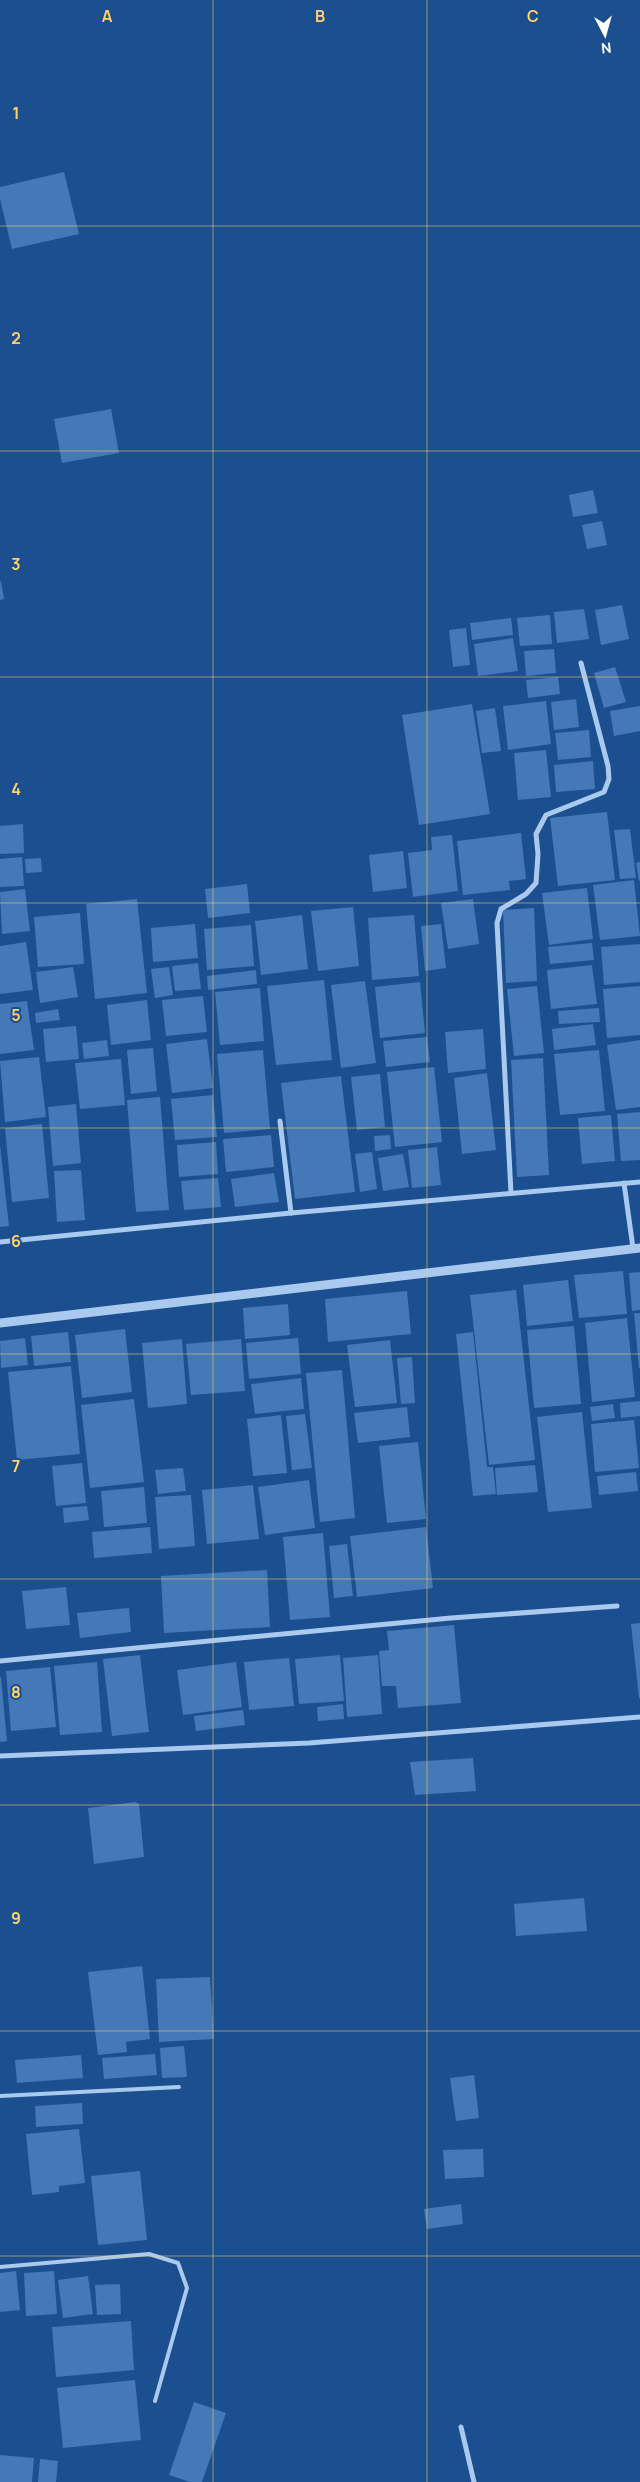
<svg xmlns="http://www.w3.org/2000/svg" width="640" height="2482" font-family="Manrope,sans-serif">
<rect width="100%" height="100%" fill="#1b4f8f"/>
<g fill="#4478b7">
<path d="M64 172 79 234 12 249 0 199V187Z"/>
<path d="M111 409 119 453 62 463 54 419Z"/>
<path d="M593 490 598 513 573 517 569 495Z"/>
<path d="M602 521 607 545 587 549 582 525Z"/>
<path d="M1 581 4 599 0 600V582Z"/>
<path d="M622 605 629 639 601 645 595 610Z"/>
<path d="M584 609 589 639 557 643 554 612Z"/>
<path d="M550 615 552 644 520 646 517 618Z"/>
<path d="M511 618 513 635 472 640 470 623Z"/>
<path d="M466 628 470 665 453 667 449 630Z"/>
<path d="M513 638 518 671 478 676 474 644Z"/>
<path d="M554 649 556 673 526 676 524 651Z"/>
<path d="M615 667 626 702 604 708 594 673Z"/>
<path d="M558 677 560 694 528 698 526 680Z"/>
<path d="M576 699 579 727 554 730 551 702Z"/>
<path d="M546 701 551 744 508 750 503 706Z"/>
<path d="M472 704 490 814 419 825 402 715Z"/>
<path d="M640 706V731L614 736 610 711Z"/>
<path d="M495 708 501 751 482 753 476 711Z"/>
<path d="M589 730 591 757 558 760 555 733Z"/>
<path d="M546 750 551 797 518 800 514 753Z"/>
<path d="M593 761 595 789 556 792 554 765Z"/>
<path d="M607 812 615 880 558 886 550 818Z"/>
<path d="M23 824 24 853 0 854V826Z"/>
<path d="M630 829 636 878 620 879 614 830Z"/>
<path d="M521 833 526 879 509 881 510 890 463 895 457 841Z"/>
<path d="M452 835 458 891 413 897 408 853 432 850 431 837Z"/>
<path d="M403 851 407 888 373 892 369 855Z"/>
<path d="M22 857 24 886 0 887V859Z"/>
<path d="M41 858 42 872 26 873 25 859Z"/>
<path d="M640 862V881H639L636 863Z"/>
<path d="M634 880 640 936 600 940 593 885Z"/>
<path d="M247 884 250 913 208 918 205 889Z"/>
<path d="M587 888 593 939 549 945 542 893Z"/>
<path d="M25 889 30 931 2 934 0 892Z"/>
<path d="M137 899 147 993 95 999 86 904Z"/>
<path d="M473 899 479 944 448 949 441 903Z"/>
<path d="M353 907 359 966 318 971 311 911Z"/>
<path d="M534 908 537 981 506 983 503 910Z"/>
<path d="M80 913 84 964 38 967 34 917Z"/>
<path d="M302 915 308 969 261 975 255 921Z"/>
<path d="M414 915 419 976 372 980 368 918Z"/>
<path d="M195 924 198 958 153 962 151 928Z"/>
<path d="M441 924 446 968 425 971 421 926Z"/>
<path d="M251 925 254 966 207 970 204 929Z"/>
<path d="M26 942 33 990 0 994V946Z"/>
<path d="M592 943 594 960 550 964 548 947Z"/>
<path d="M640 944V982L604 985 601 947Z"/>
<path d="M198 963 201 989 175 991 172 966Z"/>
<path d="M592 965 597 1004 551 1009 547 970Z"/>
<path d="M73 967 78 997 40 1003 36 972Z"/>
<path d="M169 967 173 995 155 998 151 969Z"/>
<path d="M256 970 257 984 208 990 207 976Z"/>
<path d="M324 980 332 1060 276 1065 267 986Z"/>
<path d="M365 981 376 1063 341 1068 331 985Z"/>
<path d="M420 982 425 1033 380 1038 375 987Z"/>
<path d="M537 986 544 1053 514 1056 507 989Z"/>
<path d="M640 986V1035L607 1038 603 989Z"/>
<path d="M260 988 264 1041 220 1045 215 992Z"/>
<path d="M203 996 207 1032 166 1036 162 1000Z"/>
<path d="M147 1000 151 1040 111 1045 107 1005Z"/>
<path d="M27 1001 34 1050 0 1054V1004Z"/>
<path d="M599 1008 600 1022 559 1024 558 1011Z"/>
<path d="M58 1009 60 1020 36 1023 35 1013Z"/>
<path d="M593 1024 596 1045 554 1050 552 1029Z"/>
<path d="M76 1026 79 1059 46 1062 43 1029Z"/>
<path d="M483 1029 486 1069 448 1073 445 1032Z"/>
<path d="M427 1037 430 1062 386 1067 383 1041Z"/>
<path d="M207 1039 213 1088 172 1093 166 1044Z"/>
<path d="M107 1040 109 1056 84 1059 82 1043Z"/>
<path d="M640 1040V1107L616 1110 607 1045Z"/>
<path d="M153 1048 157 1091 131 1094 127 1050Z"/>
<path d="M263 1050 270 1129 224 1133 217 1054Z"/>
<path d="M599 1050 605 1111 560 1115 554 1054Z"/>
<path d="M39 1057 46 1117 5 1122 0 1061Z"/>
<path d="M543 1058 549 1175 517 1177 511 1060Z"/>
<path d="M121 1059 125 1105 80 1109 75 1063Z"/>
<path d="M434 1067 442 1142 395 1147 387 1072Z"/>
<path d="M487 1073 496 1150 462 1154 454 1078Z"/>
<path d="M380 1074 385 1127 357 1130 351 1077Z"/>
<path d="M341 1076 355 1192 295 1199 281 1083Z"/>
<path d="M213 1095 217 1137 175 1140 171 1099Z"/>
<path d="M160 1097 169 1210 136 1212 127 1100Z"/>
<path d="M76 1104 81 1163 53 1166 48 1107Z"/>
<path d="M640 1112V1160L621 1161 617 1114Z"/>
<path d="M611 1115 615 1161 582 1164 578 1118Z"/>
<path d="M42 1124 49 1198 12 1202 5 1128Z"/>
<path d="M271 1135 274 1167 226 1172 223 1139Z"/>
<path d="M390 1135 391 1149 375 1151 374 1136Z"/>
<path d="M216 1142 218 1174 179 1177 177 1145Z"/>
<path d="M0 1145 9 1226 0 1227Z"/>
<path d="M437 1147 441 1185 412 1188 408 1150Z"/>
<path d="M372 1152 377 1189 360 1192 355 1154Z"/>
<path d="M403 1154 409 1187 383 1191 378 1158Z"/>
<path d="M81 1170 85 1220 57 1222 54 1171Z"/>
<path d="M274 1173 279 1202 235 1207 231 1179Z"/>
<path d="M218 1178 221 1207 184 1210 181 1181Z"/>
<path d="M623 1271 627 1314 579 1318 574 1275Z"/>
<path d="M640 1272V1310L632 1311 629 1273Z"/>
<path d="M568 1280 573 1321 527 1326 523 1285Z"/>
<path d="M516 1290 535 1460 489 1465 470 1295Z"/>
<path d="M407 1291 411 1334 328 1342 325 1299Z"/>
<path d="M288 1304 290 1335 245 1339 243 1308Z"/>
<path d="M634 1313H640V1368H639Z"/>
<path d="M627 1318 635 1397 592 1402 585 1323Z"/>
<path d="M574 1326 581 1404 534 1408 527 1330Z"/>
<path d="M125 1329 132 1392 82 1398 75 1335Z"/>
<path d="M68 1332 71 1362 34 1366 31 1336Z"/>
<path d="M473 1332 487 1467H493L496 1494 473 1496 456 1334Z"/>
<path d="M25 1338 28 1365 1 1368 0 1341Z"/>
<path d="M298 1338 301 1374 249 1379 246 1343Z"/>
<path d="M182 1339 187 1404 148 1408 142 1343Z"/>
<path d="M241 1339 245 1391 191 1395 186 1344Z"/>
<path d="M390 1340 397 1403 355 1407 347 1345Z"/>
<path d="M412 1357 415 1403 401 1404 397 1358Z"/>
<path d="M71 1366 80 1454 17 1460 8 1372Z"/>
<path d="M342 1370 355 1518 320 1522 306 1373Z"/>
<path d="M301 1378 304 1409 255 1414 251 1384Z"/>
<path d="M134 1399 144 1482 90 1488 81 1405Z"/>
<path d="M640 1401V1416L621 1418 620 1403Z"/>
<path d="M613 1404 615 1418 592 1421 590 1407Z"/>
<path d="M407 1407 410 1437 358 1443 354 1413Z"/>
<path d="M582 1412 592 1508 548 1512 537 1417Z"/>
<path d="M305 1414 312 1468 292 1470 286 1416Z"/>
<path d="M281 1415 287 1473 253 1476 247 1419Z"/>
<path d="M634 1420 639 1468 595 1472 591 1424Z"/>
<path d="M418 1442 426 1519 387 1523 379 1446Z"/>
<path d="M82 1463 86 1503 56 1506 52 1466Z"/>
<path d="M535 1465 538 1492 497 1495 495 1468Z"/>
<path d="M183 1468 186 1491 158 1494 155 1470Z"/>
<path d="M636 1472 638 1491 599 1495 597 1476Z"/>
<path d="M309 1480 315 1528 265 1535 258 1487Z"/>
<path d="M253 1485 259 1539 207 1544 202 1490Z"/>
<path d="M144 1487 147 1523 104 1527 101 1491Z"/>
<path d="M191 1495 195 1546 159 1549 155 1497Z"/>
<path d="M87 1506 89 1520 64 1523 63 1508Z"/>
<path d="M150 1527 152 1553 94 1558 92 1532Z"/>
<path d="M426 1527 433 1588 357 1597 350 1536Z"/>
<path d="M323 1533 330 1617 290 1620 283 1537Z"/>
<path d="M347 1544 353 1596 334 1598 329 1546Z"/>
<path d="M267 1570 270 1627 164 1633 161 1576Z"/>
<path d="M66 1587 70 1625 26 1629 22 1591Z"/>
<path d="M129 1608 131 1632 80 1638 77 1613Z"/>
<path d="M640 1623V1698H639L631 1624Z"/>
<path d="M454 1625 461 1703 398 1708 396 1686H382L379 1651 389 1650 387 1631Z"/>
<path d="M140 1655 149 1732 112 1736 103 1659Z"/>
<path d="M340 1655 344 1701 299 1704 295 1659Z"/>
<path d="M378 1655 382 1714 347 1717 343 1658Z"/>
<path d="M289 1658 294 1706 249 1710 244 1662Z"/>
<path d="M97 1662 102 1732 60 1735 54 1666Z"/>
<path d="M236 1662 242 1707 183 1715 177 1670Z"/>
<path d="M50 1667 56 1727 11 1731 6 1671Z"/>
<path d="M1 1677 7 1741 0 1742V1678Z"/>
<path d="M343 1704 344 1719 318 1721 317 1707Z"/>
<path d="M243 1710 245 1725 196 1731 194 1716Z"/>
<path d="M473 1758 476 1791 415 1795 410 1762Z"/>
<path d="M136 1802 139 1804 144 1857 94 1864 88 1808Z"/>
<path d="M584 1898 587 1931 516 1936 514 1904Z"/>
<path d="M142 1966 150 2039 126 2042 127 2052 98 2055 88 1972Z"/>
<path d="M210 1977 214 2039 159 2042 156 1979Z"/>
<path d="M184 2046 187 2077 162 2078 160 2048Z"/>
<path d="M155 2054 157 2075 104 2079 102 2058Z"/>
<path d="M81 2055 83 2078 17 2083 15 2060Z"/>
<path d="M474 2075 479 2118 456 2121 450 2078Z"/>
<path d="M82 2103 83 2124 36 2127 35 2106Z"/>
<path d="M79 2129 85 2183 59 2186V2192L32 2195 26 2134Z"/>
<path d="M483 2149 484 2177 445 2179 443 2150Z"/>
<path d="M140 2171 147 2240 98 2245 91 2176Z"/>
<path d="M461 2204 463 2224 427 2229 424 2209Z"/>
<path d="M16 2271 20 2310 0 2312V2273Z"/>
<path d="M54 2271 57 2314 26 2316 24 2273Z"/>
<path d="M88 2276 93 2314 63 2318 58 2280Z"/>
<path d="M120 2284 121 2314 97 2315 95 2285Z"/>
<path d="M131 2321 134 2370 56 2377 52 2327Z"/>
<path d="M135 2380 141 2440 63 2448 57 2388Z"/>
<path d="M194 2402 226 2413 202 2482H190L169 2475Z"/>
<path d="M0 2455 34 2458 32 2482H0Z"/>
<path d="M40 2459 58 2461 56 2482H38Z"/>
</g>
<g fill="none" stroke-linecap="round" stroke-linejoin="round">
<g stroke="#a9c9ee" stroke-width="4">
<path d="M0 2096 179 2087"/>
<path d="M0 2267 149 2254 178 2263 187 2288 155 2401"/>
</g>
<g stroke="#a9c9ee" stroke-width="5">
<path d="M280 1121 291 1213"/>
<path d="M624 1183 633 1248"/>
<path d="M511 1193 497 923 501 909 526 894 536 883 538 854 536 834 546 815 604 792 609 779 608 766 581 663"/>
<path d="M0 1242 291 1213 640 1182"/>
<path d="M0 1661 451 1618 617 1606"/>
<path d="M0 1756 309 1743 640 1717"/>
<path d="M461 2427 474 2482"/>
</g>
<path stroke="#a9c9ee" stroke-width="9" d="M0 1323 640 1248"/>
</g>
<path fill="none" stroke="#ffd166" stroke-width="1" stroke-opacity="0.55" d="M213 0V2482M427 0V2482M0 226H640M0 451H640M0 677H640M0 903H640M0 1128H640M0 1354H640M0 1579H640M0 1805H640M0 2031H640M0 2256H640"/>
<g font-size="16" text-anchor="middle" font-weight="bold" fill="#ffd166" stroke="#1b4f8f" stroke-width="4" stroke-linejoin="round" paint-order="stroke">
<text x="107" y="22">A</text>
<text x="320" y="22">B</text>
<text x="533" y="22">C</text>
<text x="16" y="119">1</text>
<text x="16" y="344">2</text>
<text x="16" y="570">3</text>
<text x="16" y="795">4</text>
<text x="16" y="1021">5</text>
<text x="16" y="1247">6</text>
<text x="16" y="1472">7</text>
<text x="16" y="1698">8</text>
<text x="16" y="1924">9</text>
</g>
<g transform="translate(605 35) rotate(174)" stroke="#1b4f8f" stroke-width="4" paint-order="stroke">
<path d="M0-4L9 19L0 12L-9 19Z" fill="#ffffff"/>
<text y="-8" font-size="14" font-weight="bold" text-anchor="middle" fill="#ffffff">N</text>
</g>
</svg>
